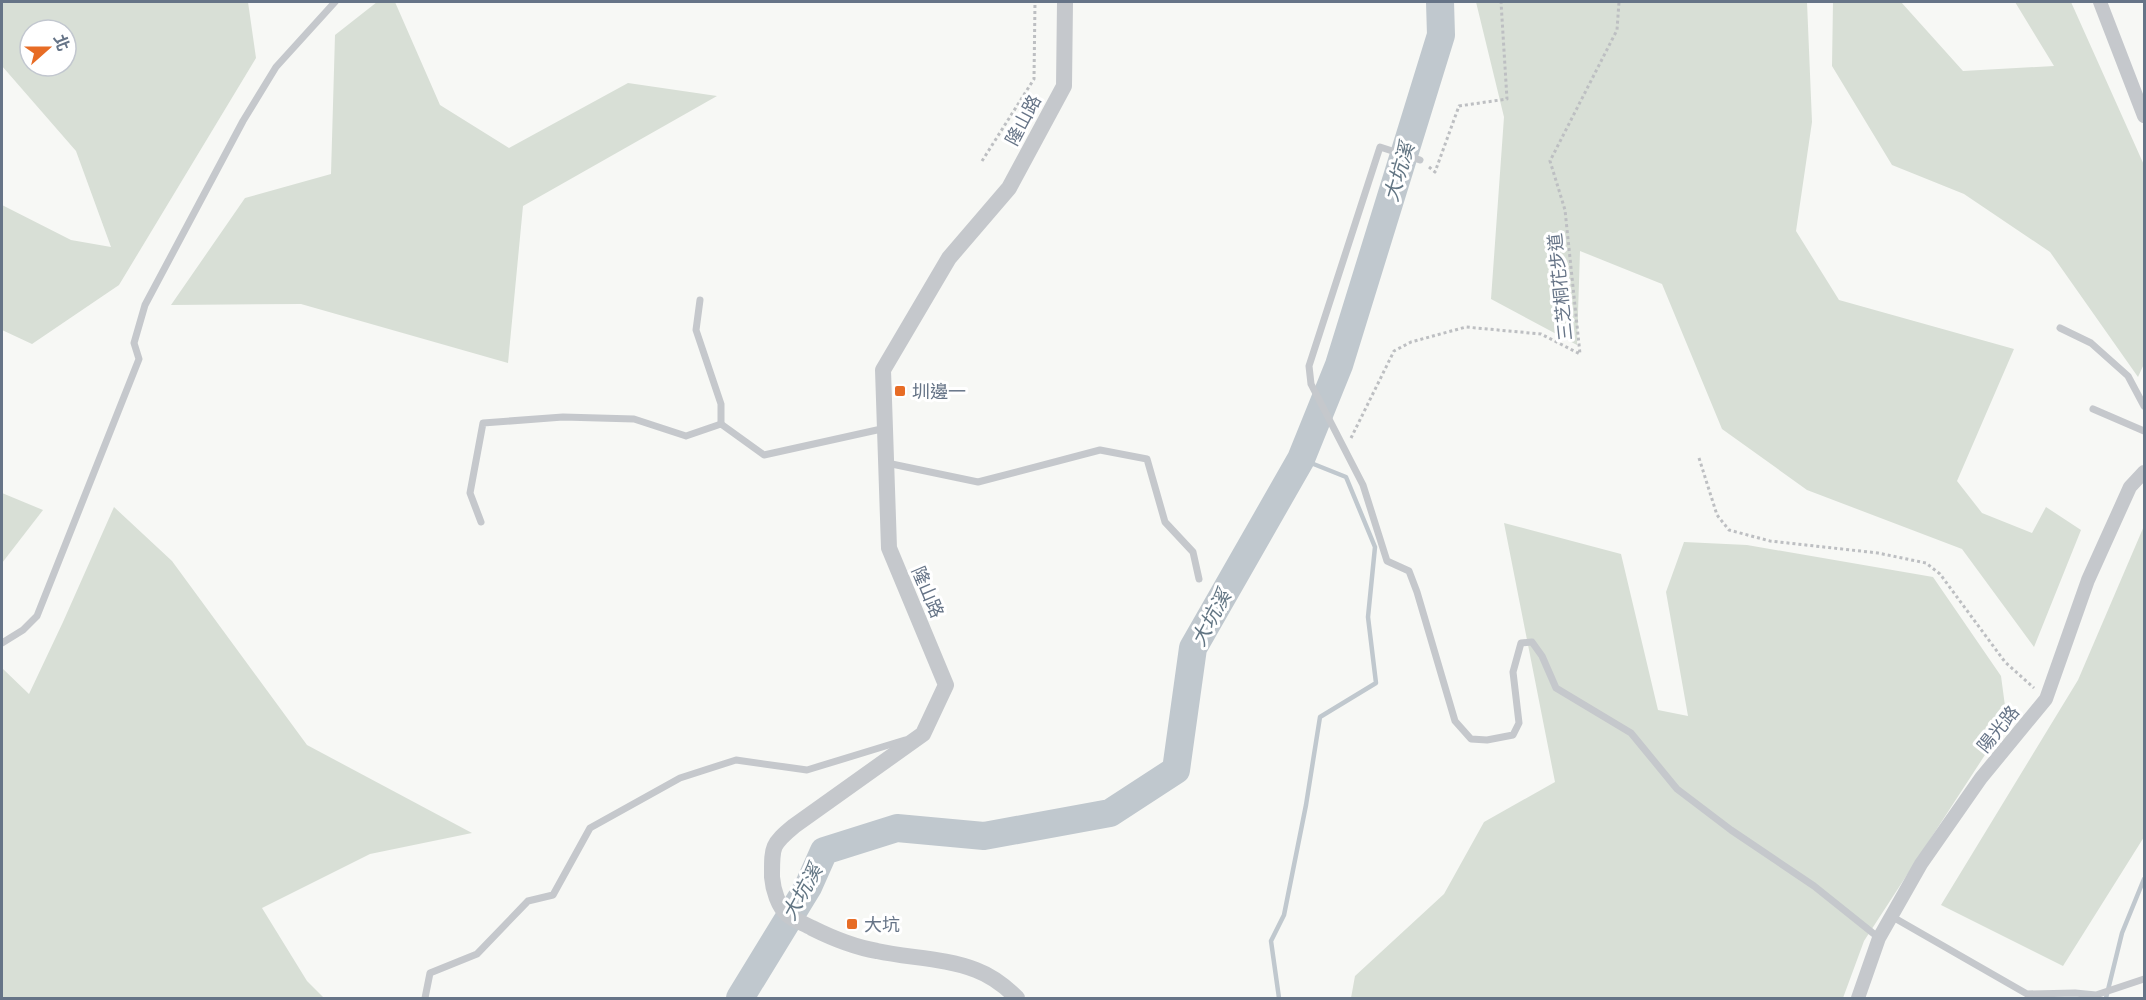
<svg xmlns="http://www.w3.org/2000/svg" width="2146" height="1000" font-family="Raleway,'Noto Sans TC',sans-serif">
<rect width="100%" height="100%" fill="#f7f8f5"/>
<g fill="#d8dfd6" fill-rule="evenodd">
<path d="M2 2H248L256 58 119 285 32 344 2 330V205L71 240 111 247 76 151 2 66ZM30 30H66V66H30Z"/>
<path d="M377 2H395L440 105 509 148 628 83 717 96 523 206 508 363 301 304 171 305 245 198 331 174 335 35Z"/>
<path d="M1476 2H1807L1812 122 1796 231 1839 300 2014 349 1957 481 1982 513 2032 533 2046 507 2081 530 2034 647 1962 549 1807 490 1722 429 1662 284 1580 251 1577 345 1491 299 1504 117Z"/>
<path d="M1833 2H1901L1963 71 2054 66 2015 2H2071L2144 165V364L2138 377 2050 252 1964 194 1892 165 1832 66Z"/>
<path d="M2 493 43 510 2 563Z"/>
<path d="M114 507 172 561 307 745 472 833 370 854 262 908 307 981 324 998H2V668L29 694 63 622Z"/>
<path d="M1504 523 1621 554 1658 710 1688 716 1666 592 1684 542 1747 545 1933 577 2001 676 2007 721 1864 941 1843 998H1351L1355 976 1444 894 1484 822 1555 782Z"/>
<path d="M2144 526V837L2063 966 1941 905 2078 680Z"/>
</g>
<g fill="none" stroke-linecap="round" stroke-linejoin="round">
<g stroke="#c0c8ce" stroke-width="4.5">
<path d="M1279 998 1271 941 1284 915 1306 805 1320 717 1376 683 1368 617 1375 547 1346 477 1301 459"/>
<path d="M2106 998 2122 933 2144 879"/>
</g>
<path stroke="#c0c8ce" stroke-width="28" d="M740 998 808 887 824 851 897 828 984 836 1110 813 1176 770 1193 648 1301 459 1339 365 1441 35 1440 2"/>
<g stroke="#bdbfc2" stroke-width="3" stroke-dasharray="3 3" stroke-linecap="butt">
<path d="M982 161 1034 79 1035 2"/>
<path d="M1429 167 1435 172 1459 106 1507 99 1501 2"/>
<path d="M1351 438 1394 351 1411 342 1466 327 1541 334 1580 354 1565 210 1550 161 1617 30 1619 2"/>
<path d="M1699 458 1717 515 1729 530 1770 541 1878 553 1926 563 1940 574 2005 662 2034 688"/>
</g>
<g stroke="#c5c8cc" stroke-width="7">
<path d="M1420 160 1380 147 1309 366 1311 384 1363 485 1387 561 1409 571 1417 592 1455 721 1471 739 1487 740 1513 735 1519 723 1513 672 1521 643 1532 642 1542 656 1556 688 1631 733 1677 789 1731 830 1814 886 1879 938"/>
<path d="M700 300 696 330 721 404V424"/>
<path d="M2060 328 2091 343 2128 376 2144 406"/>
<path d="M2093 409 2144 431"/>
<path d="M887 463 978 482 1100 450 1147 459 1165 522 1193 552 1199 579"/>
<path d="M481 522 470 493 483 423 563 417 634 419 686 436 721 424 764 455 886 428"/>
<path d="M2 643 23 630 37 616 139 359 134 343 145 305 243 121 276 67 335 2"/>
<path d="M1891 916 2027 994 2075 993 2096 995 2144 979"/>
<path d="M425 998 430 973 477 954 528 901 553 895 590 828 680 778 736 760 807 770 905 740"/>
</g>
<g stroke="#c5c8cc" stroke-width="14">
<path d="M2100 2 2144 116"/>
<path d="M1858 998 1879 938 1921 864 1981 778 2046 699 2088 580 2130 487 2144 472"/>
</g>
<path stroke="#c5c8cc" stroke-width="16" d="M1017 998C1005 986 992 976 976 970 945 958 909 958 877 951 854 947 832 938 812 928 805 924 794 920 788 915 778 907 773 889 772 877 772 847 771 845 794 826L923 734 946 685 889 548 883 370 949 258 1009 188 1064 86 1065 2"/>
</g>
<g fill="#e76c25" stroke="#fff" stroke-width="2">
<rect x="894" y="385" width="12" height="12" rx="3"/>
<rect x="846" y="918" width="12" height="12" rx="3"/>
</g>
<g text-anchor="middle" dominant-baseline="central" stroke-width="6" stroke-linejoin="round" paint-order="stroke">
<g font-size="18" fill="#667487" stroke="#fff">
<text transform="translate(1023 120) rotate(-62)">隆山路</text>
<text transform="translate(1560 287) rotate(-96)">三芝桐花步道</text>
<text transform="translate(928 592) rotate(67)">隆山路</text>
<text transform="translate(1998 729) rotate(-51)">陽光路</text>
</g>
<g font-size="18" fill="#667487" stroke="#fff" text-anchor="start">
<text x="912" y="391">圳邊一</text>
<text x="864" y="924">大坑</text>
</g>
<g font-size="20" font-style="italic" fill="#627583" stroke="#fff">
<text transform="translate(1399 172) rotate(-73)">大坑溪</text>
<text transform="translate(1211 618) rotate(-62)">大坑溪</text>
<text transform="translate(802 892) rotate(-61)">大坑溪</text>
</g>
</g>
<rect width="2146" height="1000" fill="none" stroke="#667487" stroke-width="6"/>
<g transform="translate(48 48) rotate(69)"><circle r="28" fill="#ffffff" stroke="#c2c7cf" stroke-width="1.5"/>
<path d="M0-4.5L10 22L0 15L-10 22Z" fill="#e76c25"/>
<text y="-9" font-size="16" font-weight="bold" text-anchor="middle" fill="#667487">北</text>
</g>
</svg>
